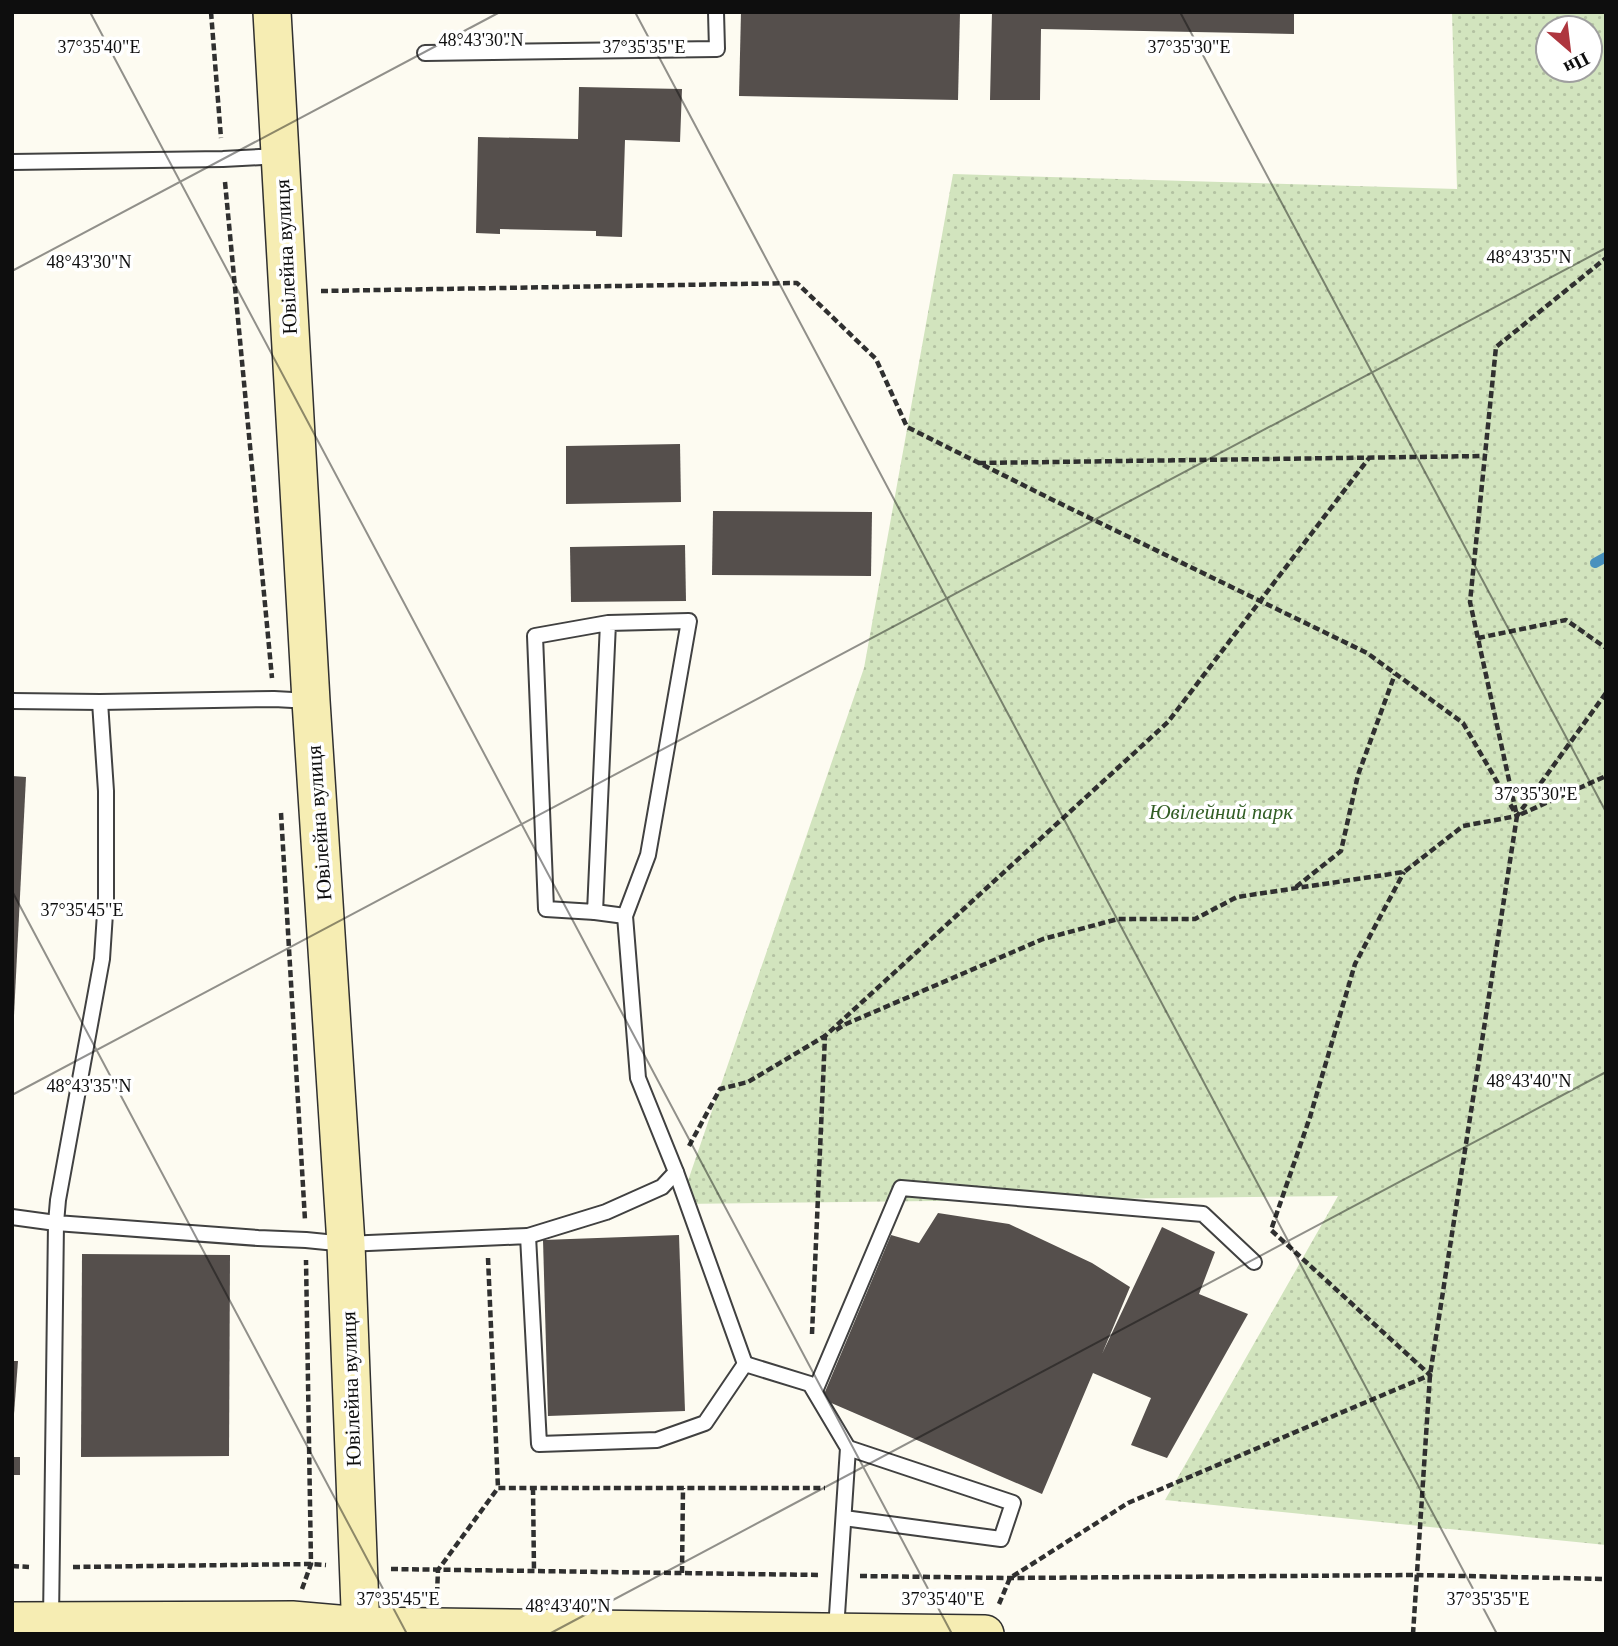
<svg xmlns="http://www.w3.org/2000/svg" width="1618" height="1646" font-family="Georgia,serif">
<defs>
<pattern id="park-dots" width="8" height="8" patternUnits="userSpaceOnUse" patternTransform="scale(1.75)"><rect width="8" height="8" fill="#d2e4be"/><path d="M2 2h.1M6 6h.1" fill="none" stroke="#b3c2a2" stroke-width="1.8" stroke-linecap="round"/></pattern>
</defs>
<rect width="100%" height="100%" fill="#fdfbf1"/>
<path fill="url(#park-dots)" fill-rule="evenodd" d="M1452 12H1606V1545L1165 1500 1338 1196 680 1204 864 668 953 174 1457 189ZM1548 28H1590V70H1548Z"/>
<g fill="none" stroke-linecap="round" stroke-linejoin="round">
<path stroke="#4a92be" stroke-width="10" d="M1595 563 1606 557"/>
</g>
<g fill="#554f4c">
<path d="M741 12H960L958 100 739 96Z"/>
<path d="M992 12H1294V34L1041 29 1040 100H990Z"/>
<path d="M579 87 682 89 680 142 625 140 622 237 596 236V231L500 229V234L476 233 478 137 578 139Z"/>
<path d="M680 444 681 502 566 504V446Z"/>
<path d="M713 511 872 512 871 576 712 575Z"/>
<path d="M685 545 686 601 571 602 570 547Z"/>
<path d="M12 776 26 777 14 1015H12Z"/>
<path d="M938 1213 1009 1224 1092 1263 1130 1287 1102 1354 1162 1227 1215 1252 1199 1294 1248 1314 1167 1458 1131 1445 1151 1398 1093 1373 1042 1494 822 1399 891 1235 919 1243Z"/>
<path d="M679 1235 685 1411 548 1416 543 1240Z"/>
<path d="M82 1254 230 1255 229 1456 81 1457Z"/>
<path d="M12 1361H18L14 1414 12 1413Z"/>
<rect x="12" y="1457" width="8" height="18"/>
</g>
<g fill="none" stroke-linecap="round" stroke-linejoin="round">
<defs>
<g id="lane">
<path d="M425 53 717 49 716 12"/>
<path d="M12 162 223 159 280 156"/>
<path d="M608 623 535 636 546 909 595 912 608 623 689 621 648 855 625 916 638 1078 676 1172 745 1364"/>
<path d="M12 701 100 702 274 699 311 701"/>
<path d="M100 702 106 791V898L102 959 58 1200 56 1223 258 1238 306 1240 346 1244 528 1236 539 1444 657 1440 705 1423 745 1364 810 1384 848 1448 836 1630"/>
<path d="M595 912 625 916"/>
<path d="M12 1217 56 1223 51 1621"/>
<path d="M528 1236 606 1212 662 1187 676 1172"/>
<path d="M815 1391 901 1188 1203 1214 1254 1262"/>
<path d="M844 1518 1001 1539 1013 1503 848 1448"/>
</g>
<g id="secondary">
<path d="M272 12 311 701 346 1244 361 1634"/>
<path d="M12 1621 292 1620 361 1626 985 1634"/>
</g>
</defs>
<use href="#lane" stroke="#414141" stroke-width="18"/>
<use href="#secondary" stroke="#303030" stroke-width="40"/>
<g stroke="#303030" stroke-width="4.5" stroke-dasharray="7 3.5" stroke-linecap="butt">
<path d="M211 12 221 138"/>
<path d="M225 182 272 678"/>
<path d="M321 291 797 283 876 359 907 427 1055 501 1367 653 1463 723 1517 816"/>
<path d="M979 463 1485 456"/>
<path d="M1478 638 1566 620 1606 648"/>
<path d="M1516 812 1470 602 1496 347 1606 258"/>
<path d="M281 813 305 1220"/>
<path d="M1296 887 1341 851 1358 775 1395 674"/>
<path d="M836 1030 846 1024 1043 939 1118 919H1195L1237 897 1404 872 1463 826 1517 816 1606 693"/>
<path d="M689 1146 720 1089 748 1082 825 1036"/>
<path d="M488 1258 498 1488"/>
<path d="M812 1334 825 1036 1168 722 1369 458"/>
<path d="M533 1488 534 1571"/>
<path d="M12 1566 29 1567"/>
<path d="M73 1567 311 1564 326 1565"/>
<path d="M391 1569 820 1575"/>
<path d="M682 1573 683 1488"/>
<path d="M860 1576 1010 1578 1417 1575 1606 1579"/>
<path d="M302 1589 311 1564 306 1260"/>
<path d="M437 1594 438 1570 498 1488H825"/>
<path d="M999 1604 1010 1578 1128 1503 1430 1375 1271 1230 1310 1117 1355 964 1404 872"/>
<path d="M1413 1634 1430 1375 1517 816 1606 776"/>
</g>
<use href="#lane" stroke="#fff" stroke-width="14"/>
<use href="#secondary" stroke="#f6edb3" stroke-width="37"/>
</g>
<path fill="none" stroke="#0e0e0e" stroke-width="2" stroke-opacity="0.45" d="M90 12 952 1634M635 12 1497 1634M1180 12 1606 812M12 271 500 12M12 891 407 1634M12 1095 1606 248M549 1634 1606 1072"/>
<g text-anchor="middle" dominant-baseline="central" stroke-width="7" stroke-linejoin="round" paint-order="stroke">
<g font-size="21" fill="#0e0e0e" stroke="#fff">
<text transform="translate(286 257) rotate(-93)">Ювілейна вулиця</text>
<text transform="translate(319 823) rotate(-94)">Ювілейна вулиця</text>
<text transform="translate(351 1389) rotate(-92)">Ювілейна вулиця</text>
</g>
<g font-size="21" font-style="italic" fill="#325e25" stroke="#fff">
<text x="1221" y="812">Ювілейний парк</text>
</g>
</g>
<g font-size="18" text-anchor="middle" fill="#0e0e0e" stroke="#fff" stroke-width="7" stroke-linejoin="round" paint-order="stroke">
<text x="481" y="46">48°43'30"N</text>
<text x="99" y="53">37°35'40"E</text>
<text x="644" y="53">37°35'35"E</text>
<text x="1189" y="53">37°35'30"E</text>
<text x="1529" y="263">48°43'35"N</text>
<text x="89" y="268">48°43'30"N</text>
<text x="1536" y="800">37°35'30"E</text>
<text x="82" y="916">37°35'45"E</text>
<text x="1529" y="1087">48°43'40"N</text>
<text x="89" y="1092">48°43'35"N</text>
<text x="398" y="1605">37°35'45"E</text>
<text x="943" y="1605">37°35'40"E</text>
<text x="1488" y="1605">37°35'35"E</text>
<text x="568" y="1612">48°43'40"N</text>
</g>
<rect width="1618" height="1646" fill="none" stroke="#0e0e0e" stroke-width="28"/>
<g transform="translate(1569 49) rotate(152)"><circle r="33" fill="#ffffff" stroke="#9f9f9f" stroke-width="2"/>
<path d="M0-5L12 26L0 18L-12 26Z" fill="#ae363e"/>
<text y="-10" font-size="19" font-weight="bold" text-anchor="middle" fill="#0e0e0e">Пн</text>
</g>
</svg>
